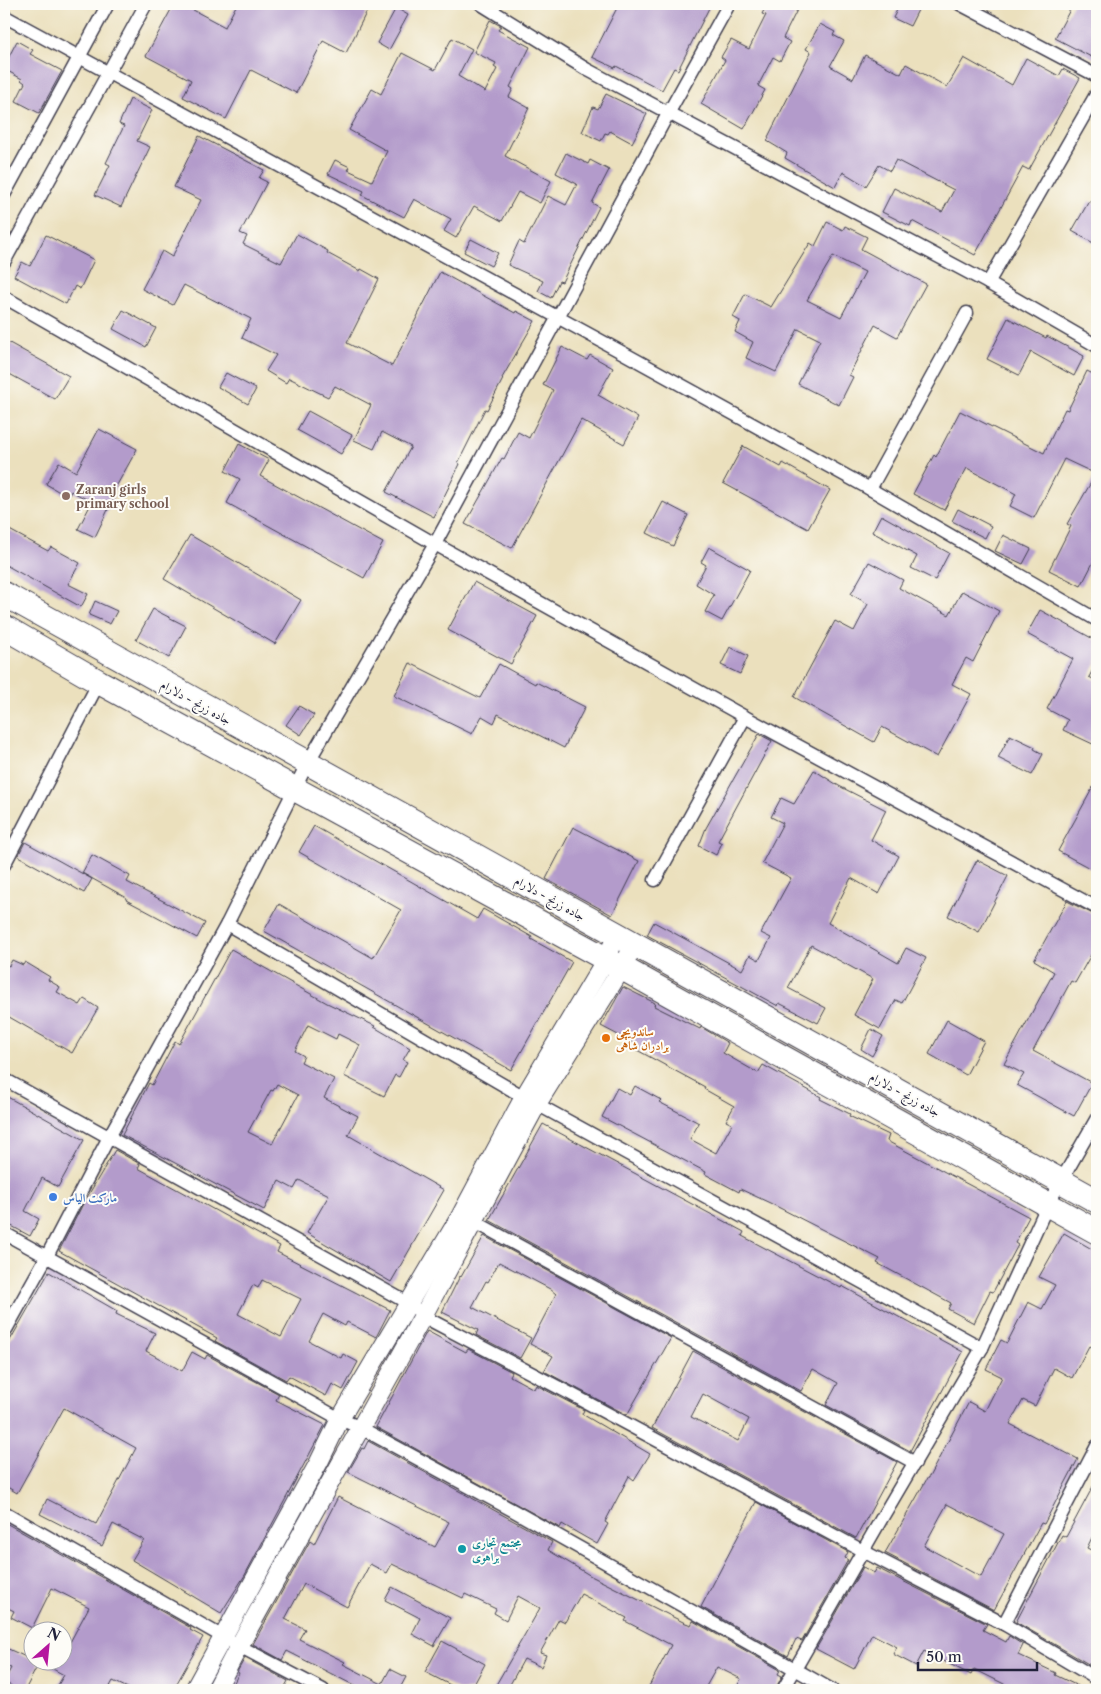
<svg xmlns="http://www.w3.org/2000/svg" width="1101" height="1694" font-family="'Libre Caslon Text',Amiri,serif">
<rect width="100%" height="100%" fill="#fdfcf7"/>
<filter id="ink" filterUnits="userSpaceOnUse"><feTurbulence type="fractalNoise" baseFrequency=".02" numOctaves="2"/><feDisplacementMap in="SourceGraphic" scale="10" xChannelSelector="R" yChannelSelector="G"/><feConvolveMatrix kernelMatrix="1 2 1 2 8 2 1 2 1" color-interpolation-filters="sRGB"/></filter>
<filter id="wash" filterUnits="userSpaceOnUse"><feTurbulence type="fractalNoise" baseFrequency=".0096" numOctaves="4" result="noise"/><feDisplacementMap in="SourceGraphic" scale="20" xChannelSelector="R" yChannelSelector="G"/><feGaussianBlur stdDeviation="1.12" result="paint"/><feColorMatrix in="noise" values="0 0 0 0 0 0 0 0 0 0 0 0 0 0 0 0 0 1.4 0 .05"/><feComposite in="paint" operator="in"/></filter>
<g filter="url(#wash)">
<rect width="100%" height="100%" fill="#ebe0bd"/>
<g id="blocks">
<g fill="#b39bcb" fill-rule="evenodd">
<path d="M174 4H182L225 27 237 4H353L367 11 346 53 323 41 296 93 251 70 226 119 183 97 191 80 146 56Z"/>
<path d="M619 4H711L678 70 674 68 662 90 616 66 615 68 592 57Z"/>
<path d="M767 4H800L783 38 790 42 780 61 773 57 758 86 765 90 744 129 701 104 725 60 721 57 731 40 749 49 766 15 762 14Z"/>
<path d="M900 4H921L910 26 893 18Z"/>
<path d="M1073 4H1097V60L1055 38Z"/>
<path d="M396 8 408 15 389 50 377 43Z"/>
<path d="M490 20 501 26 498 30 530 47 510 87 513 89 509 97 529 108 505 156 551 181 540 203 518 192 502 221 474 206 456 238 444 231 451 219 414 199 404 217 362 195 364 191 328 174 335 160 350 167 348 170 372 181 387 151 349 130 372 89 381 94 402 53 435 70 452 38 472 49 458 76 485 92 497 69 494 67 496 63 474 52Z"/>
<path d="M820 24 835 32 833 35 844 41 830 66 853 79 865 55 901 74 906 64 947 87 964 58 1012 85 1026 58 1059 76 1063 69 1080 78 1029 170 1023 167 975 255 912 221 910 226 882 212 894 188 942 212 954 190 896 160 890 171 879 165 866 186 843 172 835 187 785 158 787 153 767 141 769 138 768 137 811 52 806 49Z"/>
<path d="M17 41 33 50 30 54 62 71 39 113 16 101 25 83 21 80 22 79 4 69V66Z"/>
<path d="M606 94 647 114 632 143 610 131 608 134 605 133 601 141 582 132 593 107 598 109Z"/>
<path d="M130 99 152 110 137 141 150 147 121 207 95 195 110 165 106 163 124 126 119 124Z"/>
<path d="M199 136 264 170 259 178 267 182 240 233 247 236 243 244 281 263 297 234 328 251 327 253 360 271 361 269 379 279 347 343 392 366 440 272 515 313 516 311 535 321 502 378 503 379 487 410 485 409 458 463 460 464 434 517 386 492 411 447 382 432 374 449 354 440 371 405 335 386 328 397 289 378 286 383 266 371 276 355 242 338 251 319 184 285 173 305 142 289 162 251 172 257 201 200 174 187Z"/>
<path d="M566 153 588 164 590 160 609 170 592 203 599 207 562 282 559 281 551 298 538 291 543 281 508 265 519 241 524 244 548 196 566 205 577 184 556 173Z"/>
<path d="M1089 201 1097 205V245L1072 231Z"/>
<path d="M827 222 843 230 845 226 867 237 861 249 926 284 897 337 875 325 849 375 853 377 839 405 798 384 820 340 798 329 776 372 746 358 753 342 735 332 740 321 733 317 745 294 771 307 810 243 815 246ZM833 256 865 272 841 317 807 300Z"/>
<path d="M46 235 94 260 80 289 75 286 66 304 14 276 22 262 30 266Z"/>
<path d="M471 239 498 253 491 266 464 252Z"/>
<path d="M123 310 156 328 146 347 113 329Z"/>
<path d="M1008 318 1046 338 1047 336 1084 356 1074 376 1031 352 1019 375 987 359Z"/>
<path d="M4 340 69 376 55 399 4 371Z"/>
<path d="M562 347 587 360 590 355 613 368 598 395 638 418 624 444 581 420 512 548 465 524 502 458 504 459 518 432 529 438 553 390 543 385Z"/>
<path d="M1087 371 1097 376V555L1081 586 1049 570 1071 526 1067 524 1096 474 1064 459 1034 518 1010 506 1016 494 967 468 944 510 913 494 934 455 936 457 960 411 1044 453 1065 409 1068 410Z"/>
<path d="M226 373 256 389 248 404 218 387Z"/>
<path d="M308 411 352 435 341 454 297 430Z"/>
<path d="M99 429 137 449 112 494 115 495 95 537 78 529 92 502 71 491 68 497 46 484 59 462 76 472Z"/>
<path d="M239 444 269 460 260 476 383 543 364 578 227 503 240 479 225 471Z"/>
<path d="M743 446 781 467 783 463 830 490 808 529 723 483Z"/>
<path d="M663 502 688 515 673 546 647 533Z"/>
<path d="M958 509 991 526 985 538 952 521Z"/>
<path d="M881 515 949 553 935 580 911 568 917 556 872 532Z"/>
<path d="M4 527 48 551 51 547 80 563 68 584 88 594 81 607 4 564Z"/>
<path d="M190 535 301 600 275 644 164 579Z"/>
<path d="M1003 535 1031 549 1023 564 995 551Z"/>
<path d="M709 547 750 570 722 621 705 612 714 595 696 584 706 565 701 562Z"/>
<path d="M869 562 903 580 899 588 949 615 962 591 999 611 973 662 966 658 952 684 971 694 937 757 882 727 874 742 794 697 835 621 854 631 868 604 851 594Z"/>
<path d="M474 582 537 616 511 664 448 630Z"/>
<path d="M95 601 117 611 110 624 89 615Z"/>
<path d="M153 609 186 626 169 658 136 640Z"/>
<path d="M1040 610 1097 641V662L1089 677 1097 681V746L1063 730 1068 720 1047 709 1073 659 1027 634Z"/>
<path d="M730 647 748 656 740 674 721 665Z"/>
<path d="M410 663 480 698 499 664 535 684 536 682 585 707 564 748 498 714 494 723 482 716 472 734 394 696Z"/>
<path d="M299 706 314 715 301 735 286 725Z"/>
<path d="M759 734 772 741 718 841 722 843 716 855 699 846 706 828Z"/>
<path d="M1010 735 1035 747 1034 749 1043 754 1032 775 998 758Z"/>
<path d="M814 770 839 786 886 810 871 840 899 856 879 894 851 878 828 923 898 963 906 948 926 958 902 1003 896 1000 880 1029 854 1015 873 979 811 945 788 988 826 1008 818 1023 779 1003 778 1006 647 935 654 922 742 970 750 955 759 960 771 938 761 933 791 878 762 863 783 823 771 817 781 798 794 804Z"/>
<path d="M1097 780V872L1058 851Z"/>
<path d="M314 826 477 919 483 909 532 937 531 939 572 962 511 1070 264 931 279 904 373 958 401 910 299 852Z"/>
<path d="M573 827 639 861 612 915 546 879Z"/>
<path d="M25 842 92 879 84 893 18 856Z"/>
<path d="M92 855 130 876 127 882 205 923 197 938 126 900 127 898 82 873Z"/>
<path d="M977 860 1008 876 979 932 948 916Z"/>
<path d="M1067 901 1097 916V944L1075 983 1071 981 1033 1051 1092 1083 1074 1116 1017 1085 1024 1074 1004 1064 1054 972 1034 960Z"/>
<path d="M231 949 327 1003 375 1026 374 1027 410 1048 403 1060 407 1062 399 1077 395 1075 384 1096 344 1076 360 1045 338 1034 336 1039 308 1025 295 1051 304 1056 301 1062 334 1079 324 1098 358 1116 348 1135 444 1190 391 1282 307 1233 329 1195 299 1180 294 1189 279 1181 264 1210 122 1135 149 1083 152 1085 175 1041 179 1044ZM277 1084 298 1095 272 1144 248 1132 271 1090 273 1091Z"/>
<path d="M12 960 23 965 25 962 50 977 48 980 60 987 57 992 80 1005 84 999 98 1008 72 1053 4 1014V963L9 966Z"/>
<path d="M623 987 655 1003 654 1006 700 1029 701 1027 728 1043 723 1053 758 1073 763 1065 821 1097 820 1099 850 1114 849 1116 889 1135 887 1141 1029 1217 1015 1243 1018 1245 993 1292 990 1291 974 1323 948 1309 951 1303 877 1263 880 1259 770 1203 740 1189 739 1192 705 1174 706 1172 602 1117 617 1088 630 1095 635 1086 661 1100 659 1102 699 1123 690 1139 716 1153 732 1124 726 1121 734 1106 704 1089 705 1087 637 1050 639 1046 601 1026Z"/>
<path d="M947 1020 984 1041 966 1075 929 1054Z"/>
<path d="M871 1029 883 1036 872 1056 861 1049Z"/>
<path d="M4 1095 84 1140 58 1187 42 1178 25 1211 39 1219 30 1236 4 1222Z"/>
<path d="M543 1124 744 1232 742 1236 841 1288 842 1286 963 1352 910 1451 826 1405 838 1383 813 1369 801 1391 489 1220Z"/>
<path d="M115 1150 140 1164 138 1168 280 1246 277 1252 390 1310 376 1337 347 1322 345 1326 323 1314 309 1341 341 1358 343 1354 358 1362 343 1390 332 1384 326 1396 289 1376 286 1380 215 1341 217 1338 59 1251 83 1204ZM262 1280 301 1299 281 1337 238 1314 253 1285 258 1288Z"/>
<path d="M1064 1233 1097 1252V1350L1089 1346 1072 1378 1054 1368 1035 1406 1023 1400 1010 1424 1078 1459 1044 1524 1041 1523 994 1610 885 1553 928 1477H929L969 1402 985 1411 1002 1377 986 1369 1001 1340 1007 1343 1028 1302 1042 1309 1055 1285 1039 1277ZM947 1504 1004 1534 981 1577 924 1546Z"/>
<path d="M484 1236 671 1338 627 1415 544 1371 553 1356 530 1344 556 1294 550 1289 499 1262 488 1282 486 1281 472 1307 531 1338 520 1358 476 1335 478 1330 442 1312 460 1276 461 1277Z"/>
<path d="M49 1272 117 1311 116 1314 155 1333 146 1351 166 1362 182 1371 192 1352 205 1359 207 1355 279 1394 276 1400 325 1425 245 1575 221 1613 132 1560 144 1540 113 1524 102 1546 40 1514 47 1499 96 1524 136 1448 64 1408 17 1493 4 1485V1351Z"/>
<path d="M427 1331 466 1352 468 1349 512 1372 510 1376 534 1389 536 1385 584 1410 582 1414 650 1454 634 1480 629 1476 605 1522 608 1524 597 1544 562 1524 560 1528 376 1427Z"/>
<path d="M693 1351 897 1462 856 1538 652 1428ZM703 1394 749 1419 738 1441 691 1417Z"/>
<path d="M368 1441 552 1542 548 1550 591 1576 683 1622 691 1625 693 1621 780 1670 778 1674 782 1676 775 1690H735L741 1679 717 1667 704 1690H647L671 1645 625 1621 627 1618 581 1594 565 1622 559 1619 540 1653 546 1655 541 1667 524 1659 507 1690H493L540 1608 518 1596 506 1620 494 1613 496 1609 465 1594 463 1598 392 1564 387 1573 370 1564 347 1607 304 1584 285 1619 305 1629 299 1639 345 1662 343 1664 382 1684 390 1669 406 1677 399 1690H363L287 1651 282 1660 253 1644 310 1541 314 1544 338 1497 435 1547 449 1522 348 1472 362 1448 364 1449Z"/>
<path d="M1097 1479V1527L1087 1548 1097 1553V1669L1016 1622 1062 1535 1066 1537Z"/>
<path d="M756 1502 848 1552 845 1558 848 1560 802 1641 796 1639 788 1656 701 1607Z"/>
<path d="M4 1522 191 1628 190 1630 203 1637 173 1690H132L113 1681 108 1690H55L64 1675 40 1662H62V1657L89 1607 52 1588 32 1628 11 1617 14 1611 4 1606Z"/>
<path d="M863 1567 874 1573 877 1568 987 1624 983 1630 1006 1642 1009 1636 1023 1645 1018 1655 1056 1673 1055 1675 1086 1690H1006L1008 1686 974 1669 971 1675 924 1651 916 1666 893 1654 897 1647 872 1634 854 1669 816 1649Z"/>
<path d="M392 1587 450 1618 434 1646 412 1634 420 1618 385 1600Z"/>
<path d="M442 1641 485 1664 471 1690H460L425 1672Z"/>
<path d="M4 1647 39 1663 25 1690H19L4 1682 11 1668 4 1665Z"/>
<path d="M245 1658 288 1681 283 1690H230L239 1673 237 1672Z"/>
</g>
</g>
</g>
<g filter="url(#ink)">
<use href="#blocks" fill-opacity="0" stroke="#403e4e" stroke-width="1"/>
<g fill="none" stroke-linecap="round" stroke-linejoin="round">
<defs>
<g id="street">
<path d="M481 4 586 69 988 283 1097 346"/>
<path d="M960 4 1097 76"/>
<path d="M4 16 616 349 870 489 1097 620"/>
<path d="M4 195 108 4"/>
<path d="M4 262 146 4"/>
<path d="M988 283 1097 93"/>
<path d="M4 297 435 544 745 717 1097 908"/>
<path d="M870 489 967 313"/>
<path d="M4 865 99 682"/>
<path d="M655 880 745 717"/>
<path d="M227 924 524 1097 982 1348"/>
<path d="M4 1079 408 1303 432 1321 571 1394 863 1551 1004 1624 1097 1679"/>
<path d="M468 1218 915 1463"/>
<path d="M4 1233 340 1419 361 1428 514 1511 832 1690"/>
<path d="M4 1333 47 1256 109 1137 227 924 307 764 435 544 669 112 729 4"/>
<path d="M4 1512 239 1646 323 1690"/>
<path d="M1004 1624 1097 1446"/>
<path d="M783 1690 883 1516 982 1348 1048 1204 1097 1118"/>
</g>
<g id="secondary">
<path d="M194 1690 319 1462 340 1419 461 1215 524 1097 606 959 617 935"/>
<path d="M216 1690 239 1646 424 1314 537 1104 622 968 634 945"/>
</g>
<g id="highway">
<path d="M4 594 1097 1201"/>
<path d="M4 627 99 682 606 959 1097 1232"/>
</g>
</defs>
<use href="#street" stroke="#403e4e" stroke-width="15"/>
<use href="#secondary" stroke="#403e4e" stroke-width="20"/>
<use href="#highway" stroke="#403e4e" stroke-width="26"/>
<use href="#street" stroke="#fff" stroke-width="12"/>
<use href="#secondary" stroke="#fff" stroke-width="18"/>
<use href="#highway" stroke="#fff" stroke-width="24"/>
</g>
</g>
<circle fill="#8d6e63" stroke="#fdfcf7" stroke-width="2" cx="66" cy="496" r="5"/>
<circle fill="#e8710a" stroke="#fdfcf7" stroke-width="2" cx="606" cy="1038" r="5"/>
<circle fill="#3f7fe0" stroke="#fdfcf7" stroke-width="2" cx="53" cy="1197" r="5"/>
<circle fill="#0f9aa8" stroke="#fdfcf7" stroke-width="2" cx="462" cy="1549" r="5"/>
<g text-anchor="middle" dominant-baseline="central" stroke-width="4" stroke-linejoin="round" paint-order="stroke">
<g font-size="12" font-weight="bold" fill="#785e54" stroke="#fdfcf7" text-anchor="start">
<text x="76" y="489">Zaranj girls<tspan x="76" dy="14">primary school</tspan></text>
</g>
<g font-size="12" fill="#22223b" stroke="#fdfcf7">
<text transform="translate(196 702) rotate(29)">جاده زرنج - دلارام</text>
<text transform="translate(550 898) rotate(29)">جاده زرنج - دلارام</text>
<text transform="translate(905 1094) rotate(29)">جاده زرنج - دلارام</text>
</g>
<g font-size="12" font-weight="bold" fill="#c56008" stroke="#fdfcf7" text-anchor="start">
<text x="616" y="1031">ساندویچی<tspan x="616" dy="14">برادران شاهی</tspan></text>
</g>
<g font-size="12" font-weight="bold" fill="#366cbe" stroke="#fdfcf7" text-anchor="start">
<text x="63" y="1197">مارکت الیاس</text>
</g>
<g font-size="12" font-weight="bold" fill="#0d838f" stroke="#fdfcf7" text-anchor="start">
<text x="472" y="1542">مجتمع تجاری<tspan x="472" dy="14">براهوی</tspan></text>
</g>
</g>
<rect width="1101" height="1694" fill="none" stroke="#fdfcf7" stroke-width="20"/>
<g transform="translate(48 1646) rotate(27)"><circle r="24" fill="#fdfcf7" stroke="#a5a5ac"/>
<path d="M0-4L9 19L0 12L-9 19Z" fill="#b5179e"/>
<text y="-8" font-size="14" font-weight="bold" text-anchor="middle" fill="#22223b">N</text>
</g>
<path d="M918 1662v8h119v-8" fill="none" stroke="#22223b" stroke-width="2.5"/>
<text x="926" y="1662" font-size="15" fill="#22223b" stroke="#fdfcf7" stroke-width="4" paint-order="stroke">50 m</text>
</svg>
